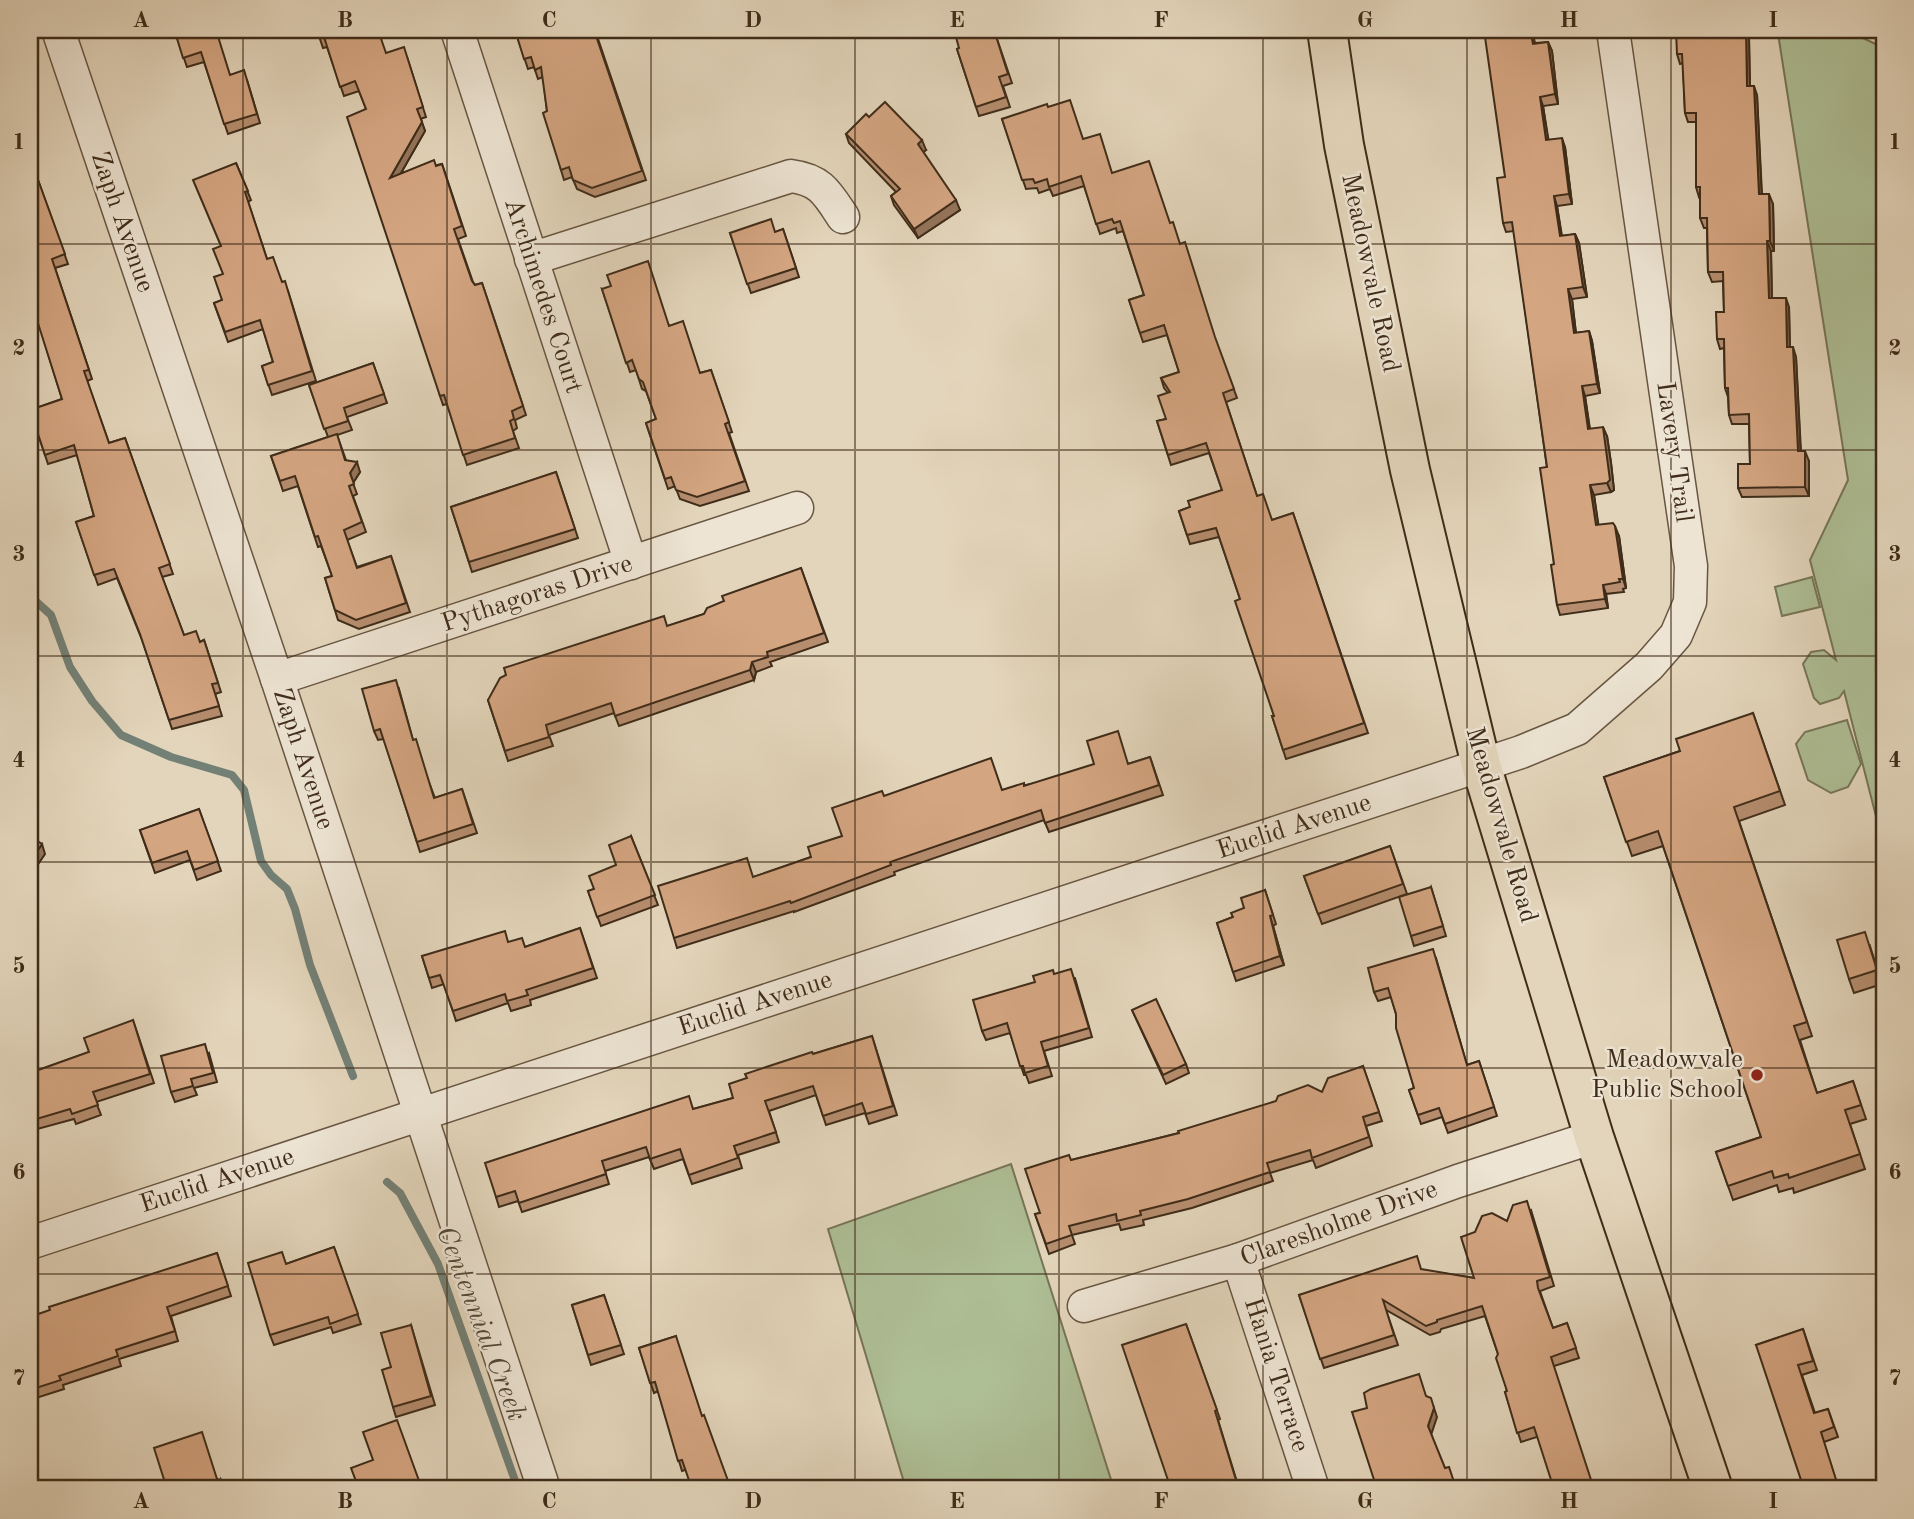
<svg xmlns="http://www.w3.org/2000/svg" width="1914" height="1519" font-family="'Old Standard TT',serif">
<rect width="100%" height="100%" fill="#e3d5bb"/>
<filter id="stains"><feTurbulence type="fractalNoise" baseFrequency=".00286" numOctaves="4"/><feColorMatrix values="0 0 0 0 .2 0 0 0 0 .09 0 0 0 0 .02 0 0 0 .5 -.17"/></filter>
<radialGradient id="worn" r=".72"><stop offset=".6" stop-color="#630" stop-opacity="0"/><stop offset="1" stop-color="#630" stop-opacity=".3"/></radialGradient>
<g fill="#aebe95" stroke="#767557" stroke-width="2">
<path d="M1781 30H1846L1884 48V889L1880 880V832L1844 691 1839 698 1820 704 1814 698 1803 664 1811 652 1824 650 1836 660 1810 560 1848 480 1779 40Z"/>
<path d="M1812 577 1820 607 1782 616 1775 587Z"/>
<path d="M1847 720 1861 764 1848 787 1831 793 1808 780 1796 744 1805 732Z"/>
<path d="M1011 1164 1114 1489H906L828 1229Z"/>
</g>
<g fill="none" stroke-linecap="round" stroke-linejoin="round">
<g stroke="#738076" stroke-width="8">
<path d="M30 596 51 615 70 667 92 701 121 735 171 757 232 775 244 790 261 861 271 875 287 889 295 909 310 965 353 1076"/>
<path d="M387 1182 400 1193 438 1264 518 1489"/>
</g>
<defs>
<g id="minor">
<path d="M58 30 277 679 544 1489"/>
<path d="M457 30 631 563"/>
<path d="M531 259 791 176C821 180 827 193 843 217"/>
<path d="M277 679 797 508"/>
<path d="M30 1243 1521 752 1577 729 1649 666 1676 635 1690 602 1691 566 1613 30"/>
<path d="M1238 1260 1313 1489"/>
<path d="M1084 1306 1238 1260 1458 1181 1594 1137"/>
</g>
<path id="major" d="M1327 30 1344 145 1410 470 1481 765 1594 1137 1713 1489"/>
</defs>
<use href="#minor" stroke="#685642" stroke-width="35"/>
<use href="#major" stroke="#3f2c19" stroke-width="42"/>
<use href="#minor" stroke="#ede4d3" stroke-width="32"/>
<use href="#major" stroke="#e3d5bb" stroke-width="38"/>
</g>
<g fill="#b68e6f" stroke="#3f2c19" stroke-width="2">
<path d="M317 30 386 53 407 57 426 117 420 119 425 131 401 173 442 164 466 236 458 239 473 282 475 285 482 283 526 415 515 420 517 428 513 431 519 448 467 465 447 404 443 405 440 396 366 109 359 91 344 96 327 47 323 48Z"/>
<path d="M515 30H595L646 180 595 197 577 189 572 177 564 180 561 170 547 111 543 77 538 79 534 67 528 69Z"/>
<path d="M994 30 1012 83 1003 86 1010 107 979 116 957 49Z"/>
<path d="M1532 30 1535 43 1548 42 1552 51 1558 104 1543 106 1548 140 1565 147 1572 204 1557 206 1562 236 1575 234 1579 243 1587 297 1572 299 1576 333 1589 331 1592 341 1600 393 1585 396 1590 429 1607 436 1611 463 1614 490 1611 492 1594 495 1598 525 1619 536 1626 588 1623 589 1624 592 1606 594 1608 608 1560 615 1557 605 1547 467 1514 231 1506 232 1503 223Z"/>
<path d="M1746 30 1749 38 1750 86 1757 95 1762 194 1773 204 1774 251H1771L1772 298 1789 307 1790 347 1796 357 1801 451 1809 461V496L1742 497 1738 488 1750 464 1749 424H1732L1729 415 1728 397 1725 388 1724 348 1720 349 1717 339 1724 312 1723 281 1712 282 1708 272 1707 228H1704L1700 218V196L1699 197 1696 187V122H1688L1685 113 1683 63 1680 64 1677 54Z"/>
<path d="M175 32 231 75 247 80 260 123 228 134 204 62 187 67Z"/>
<path d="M1049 107 1083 139 1112 173 1170 223 1180 244 1237 398 1226 402 1257 496 1272 520 1293 513 1368 733 1286 759 1272 716H1274L1240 599 1219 537 1190 544 1179 511 1190 507 1222 490 1209 453 1171 465 1157 421 1166 419 1168 393 1164 388 1161 378 1179 372 1167 335 1143 342 1129 300 1144 295 1123 231 1117 233 1116 228 1100 234 1084 186 1053 196 1050 189 1039 193 1037 188 1026 189 1002 119Z"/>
<path d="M869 117 926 150 923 152 960 210 918 238 894 205 891 196 896 192 849 143 846 134Z"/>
<path d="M236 163 251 200 248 202 267 259 288 291 316 381 272 395 262 366 273 362 263 329 228 342 214 303 222 300 223 274Z"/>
<path d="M33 166 68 264 55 268 92 379 87 381 109 443 125 438 173 574 162 577 184 635 200 642 204 640 221 692 215 694 222 716 172 729 142 640 117 578 98 585 76 522 94 516 77 455 48 464 30 410 62 399 42 334Z"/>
<path d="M783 229 799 277 751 293 730 233 776 232Z"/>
<path d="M602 289 669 325 700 373 711 370 732 432 729 433 749 491 700 506 680 499 675 486 668 489 646 423 656 419 646 391 642 389 636 370 630 372Z"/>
<path d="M373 363 387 403 347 417 352 430 337 435 346 460 360 472 353 483 357 494 353 496 366 532 347 540 357 567 391 556 410 612 359 629 338 620 325 578 332 576 321 546 318 547 298 486 283 491 271 456 328 437 309 385Z"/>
<path d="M556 472 578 538 472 572 451 507Z"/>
<path d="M801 568 828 642 770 662 772 666 756 672 754 680 619 726 614 713 549 735 553 746 508 761 488 700 668 626 704 614Z"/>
<path d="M399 689 413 740 435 798 462 789 477 833 420 852 384 739 378 740 374 731Z"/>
<path d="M1753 713 1785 805 1739 821 1812 1036 1800 1040 1817 1093 1853 1081 1866 1119 1850 1124 1865 1169 1794 1193 1793 1188 1779 1192 1777 1185 1733 1200 1716 1152 1761 1137 1663 846 1632 856 1604 777 1680 751Z"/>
<path d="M30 756H34L37 765 38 811H30Z"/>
<path d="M1150 757 1163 795 1049 832 1044 820 894 872 895 875 794 912V911L677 948 674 938 754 877 811 857 842 836 884 796 1002 790 1128 764Z"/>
<path d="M199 809 221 871 197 880 190 860 155 873 140 830Z"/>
<path d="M631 836 658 905 601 926 588 891 594 889 616 865Z"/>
<path d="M1390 846 1407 894 1322 924 1304 876Z"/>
<path d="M1431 887 1446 936 1414 946 1411 936Z"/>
<path d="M1265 890 1276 924 1273 926 1284 965 1236 981 1217 923 1233 917Z"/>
<path d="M580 928 597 978 530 1000 531 1005 511 1011 508 1003 456 1021 444 984 432 988 422 956 509 942 525 947Z"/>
<path d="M1870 946 1882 984 1854 993 1849 979Z"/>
<path d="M1436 958 1467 1065 1479 1061 1497 1116 1448 1133 1442 1117 1421 1124 1409 1090 1414 1088 1396 1014 1391 997 1378 1001 1374 992Z"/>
<path d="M1055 974 1075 978 1092 1037 1044 1051 1052 1076 1029 1083 1026 1075H1024L1010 1033 986 1040 982 1031 1035 982Z"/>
<path d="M1132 1010 1186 1064 1189 1073 1166 1084Z"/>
<path d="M133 1020 154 1083 96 1102 101 1115 76 1124 74 1119 30 1131V1073L89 1052Z"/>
<path d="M872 1036 897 1115 869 1124 865 1113 826 1125 816 1095 769 1111 779 1142 738 1155 742 1168 692 1184 683 1159 654 1169 649 1157 605 1171 609 1184 522 1212 518 1201 499 1207 496 1197 694 1109 733 1098 813 1054Z"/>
<path d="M209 1053 217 1082 194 1088 197 1095 175 1102 171 1092Z"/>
<path d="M1363 1066 1382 1121 1366 1126 1372 1146 1316 1168 1313 1160 1270 1173 1273 1181 1192 1208 1143 1220 1144 1225 1121 1230 1119 1224 1072 1235 1075 1244 1049 1254 1035 1214 1040 1213 1071 1160 1179 1133 1322 1092Z"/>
<path d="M1531 1210 1554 1286 1540 1291 1542 1297 1553 1328 1567 1323 1579 1358 1554 1366 1537 1437 1521 1442 1505 1392 1507 1391 1498 1354 1485 1316 1441 1329 1440 1332 1430 1335 1386 1310 1398 1345 1324 1368 1299 1295 1422 1270 1474 1278 1507 1221Z"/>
<path d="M334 1247 361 1324 333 1333 331 1327 274 1345 270 1335 286 1264Z"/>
<path d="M217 1253 231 1296 171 1316 178 1341 119 1359 121 1366 63 1385 64 1389 30 1400V1317Z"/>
<path d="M604 1295 624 1354 591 1365 572 1305Z"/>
<path d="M1186 1324 1220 1419 1218 1420 1237 1482 1171 1489Z"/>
<path d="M411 1325 435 1405 396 1417 393 1407 391 1367Z"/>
<path d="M1803 1329 1817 1370 1802 1375 1815 1413 1828 1409 1838 1437 1824 1442 1756 1345Z"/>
<path d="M676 1336 685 1470 682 1471 658 1391 654 1393 639 1348Z"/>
</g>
<g fill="#94745a" stroke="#3f2c19" stroke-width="2">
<path d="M1530 30H1532L1536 53 1533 44Z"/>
<path d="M1746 30 1749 38 1750 96 1747 86Z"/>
<path d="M1548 42 1552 51 1558 104 1555 94Z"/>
<path d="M1754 86 1757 95 1762 204 1759 194Z"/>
<path d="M1540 97 1543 106 1550 149 1546 140Z"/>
<path d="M422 122 425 131 393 187 390 178Z"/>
<path d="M1562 138 1565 147 1572 204 1569 194Z"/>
<path d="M922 140 926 150 921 154 918 144Z"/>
<path d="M1769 194 1773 204 1774 251 1770 241Z"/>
<path d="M1554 196 1557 206 1563 246 1560 236Z"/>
<path d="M956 200 960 210 918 238 914 229Z"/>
<path d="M1575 234 1579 243 1587 297 1583 287Z"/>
<path d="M1767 241 1771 251 1772 308 1769 298Z"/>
<path d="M1568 289 1572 299 1577 343 1574 333Z"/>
<path d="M1786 298 1789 307 1790 357 1787 347Z"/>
<path d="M1589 331 1592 341 1600 393 1597 384Z"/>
<path d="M1793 347 1796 357 1801 461 1798 451Z"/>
<path d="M1582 386 1585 396 1591 439 1588 429Z"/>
<path d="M1603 427 1607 436 1611 463 1614 490 1611 492 1607 483Z"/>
<path d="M1805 451 1809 461V496L1805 487Z"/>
<path d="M357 462 360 472 353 483 350 473Z"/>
<path d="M1590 485 1594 495 1600 535 1596 525Z"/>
<path d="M1615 526 1619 536 1626 588 1623 579Z"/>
<path d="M1603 585 1606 594 1608 608 1605 599Z"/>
<path d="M752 662 756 672 754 680 750 670Z"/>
<path d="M34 756 37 765 38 811 35 801Z"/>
<path d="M42 844 45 854 30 876V862Z"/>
<path d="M1270 916 1273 926 1284 965 1280 956Z"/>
<path d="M1434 1408 1437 1417 1431 1435 1428 1426Z"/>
<path d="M221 1480 225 1489H220Z"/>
</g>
<g fill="#d4a581" stroke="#3f2c19" stroke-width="2">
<path d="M183 30H216L230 75 244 70 257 114 224 124 201 52 183 58 175 32Z"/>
<path d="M317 30H378L386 53 404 47 423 107 417 109 422 122 390 178 434 160 436 166 442 164 462 226 454 229 472 281 475 285 482 283 523 406 512 411 514 419 510 421 515 438 463 455 444 395 440 396 347 117 366 109 355 81 340 87 324 37 320 38Z"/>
<path d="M515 30H594L642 171 592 188 573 180 569 167 561 170 543 113 547 111 541 67 535 70 531 57 524 59Z"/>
<path d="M954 30H994L1008 74 999 77 1006 97 976 107 957 49 959 48Z"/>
<path d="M1484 30H1530L1533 44 1548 42 1555 94 1540 97 1546 140 1562 138 1569 194 1554 196 1560 236 1575 234 1583 287 1568 289 1574 333 1589 331 1597 384 1582 386 1588 429 1603 427 1610 480 1607 483 1590 485 1596 525 1613 523 1615 526 1623 579H1619L1620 582 1603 585 1605 599 1557 605 1551 565 1554 564 1540 468 1547 467 1512 222 1503 223 1497 178 1505 177Z"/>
<path d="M1676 30H1746L1747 86H1754L1759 194H1769L1770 241H1767L1769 298H1786L1787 347H1793L1798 451H1805V487L1738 488V464H1750L1749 414 1729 415 1728 388H1725L1724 339H1717L1716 312H1724L1723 272H1708L1707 218H1700V187H1696V113H1685L1682 54H1677Z"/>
<path d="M1070 100 1083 139 1100 134 1112 173 1149 161 1170 223 1173 222 1180 244 1185 242 1215 337 1234 389 1223 393 1257 496 1263 494 1272 520 1293 513 1364 723 1283 750 1272 716H1274L1235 601 1240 599 1216 528 1187 535 1179 511 1190 507 1188 501 1222 490 1206 443 1168 455 1157 421 1166 419 1158 396 1170 392 1161 378 1179 372 1164 325 1140 333 1129 300 1144 295 1120 221 1114 223 1112 219 1096 224 1081 176 1049 187 1047 179 1035 183 1033 179 1022 180 1002 119 1047 104 1048 107Z"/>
<path d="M885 102 922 140 918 144 956 200 914 229 891 196 900 189 846 134 866 114 869 117Z"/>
<path d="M236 163 248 191 245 192 267 259 273 257 282 282 285 281 312 371 268 385 262 366 273 362 260 320 225 332 214 303 222 300 214 277 223 274 213 249 221 246 193 180Z"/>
<path d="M33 166 65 254 52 259 89 370 84 371 109 443 125 438 170 564 159 568 184 635 196 631 200 642 204 640 218 683 212 684 219 706 169 720 140 634 114 569 94 575 76 522 94 516 74 445 45 455 30 410 62 399 30 298V167Z"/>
<path d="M771 219 775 232 783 229 796 268 747 284 730 233Z"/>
<path d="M648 261 669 326 683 321 700 373 711 370 729 422 725 424 745 481 697 497 676 490 671 477 665 479 646 423 656 419 643 382 639 379 632 360 626 363 602 289 611 286 607 275Z"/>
<path d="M373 363 384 394 344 408 348 421 324 429 309 385Z"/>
<path d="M337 434 345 460 357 462 350 473 354 484 349 486 362 522 344 530 357 568 391 556 406 603 356 620 335 610 325 578 332 576 318 536 315 537 295 476 280 481 271 456Z"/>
<path d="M556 472 575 529 469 562 451 507Z"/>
<path d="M801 568 824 633 767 652 768 657 752 662 750 670 615 716 611 703 546 725 549 737 505 751 488 700 500 678 506 675 504 668 664 616 667 626 704 614 707 608 724 601 722 596Z"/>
<path d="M396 680 413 740 416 739 434 798 462 789 473 824 417 842 380 729 374 731 362 689Z"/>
<path d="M1753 713 1780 791 1734 807 1807 1022 1794 1026 1817 1093 1853 1081 1861 1105 1845 1110 1860 1154 1789 1178 1788 1174 1774 1178 1772 1171 1728 1186 1716 1152 1761 1137 1658 831 1626 842 1604 777 1680 751 1676 739Z"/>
<path d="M1118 731 1128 764 1150 757 1159 785 1045 823 1041 810 890 862 891 865 791 903 790 901 674 938 658 886 747 858 753 877 811 857 808 847 842 836 832 808 882 791 884 796 991 758 1002 790 1024 783V786L1094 764 1087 741Z"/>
<path d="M30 756H34L35 801H30Z"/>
<path d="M199 809 218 861 194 870 187 851 152 863 140 830Z"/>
<path d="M30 836 42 844 30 862Z"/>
<path d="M631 836 655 895 597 917 588 891 594 889 589 876 616 865 609 845Z"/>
<path d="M1390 846 1403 884 1318 914 1304 876Z"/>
<path d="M1431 887 1443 926 1411 936 1399 897Z"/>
<path d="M1265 890 1273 915 1270 916 1280 956 1233 972 1217 923 1233 917 1231 913 1244 908 1241 898Z"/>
<path d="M580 928 593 968 526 990 528 995 507 1001 505 994 453 1011 440 975 429 978 422 956 505 931 508 942 522 938 525 947Z"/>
<path d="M1865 932 1877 970 1849 979 1837 940Z"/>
<path d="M1433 949 1467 1065 1479 1061 1494 1107 1445 1124 1439 1108 1418 1115 1409 1090 1414 1088 1396 1028V1014L1388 988 1374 992 1368 968Z"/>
<path d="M1071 969 1089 1028 1041 1042 1048 1066 1025 1073 1023 1066H1020L1007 1023 982 1031 973 1000 1035 982 1033 976 1053 970 1054 974Z"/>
<path d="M1156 999 1186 1064 1163 1075 1132 1010Z"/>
<path d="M133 1020 150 1074 93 1092 98 1105 72 1114 70 1109 30 1121V1073L89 1052 84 1038Z"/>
<path d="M872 1036 893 1106 866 1114 862 1103 823 1116 813 1086 765 1101 776 1132 734 1146 738 1158 689 1175 680 1149 650 1159 646 1147 602 1161 606 1174 519 1203 515 1191 496 1197 485 1163 689 1096 693 1109 733 1098 729 1084 747 1078 745 1074 812 1052 813 1054Z"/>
<path d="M205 1044 213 1073 191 1079 193 1086 171 1092 161 1056Z"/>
<path d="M1363 1066 1379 1112 1363 1117 1369 1137 1312 1158 1310 1150 1267 1163 1270 1172 1188 1199 1140 1211 1141 1215 1117 1221 1116 1214 1069 1226 1072 1235 1046 1244 1035 1214 1040 1213 1025 1169 1069 1155 1071 1160 1179 1133 1178 1131 1276 1101 1278 1096 1308 1085 1322 1092 1328 1078Z"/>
<path d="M1527 1201 1550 1277 1537 1281 1538 1288 1553 1328 1567 1323 1576 1348 1551 1357 1594 1489H1554L1534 1427 1517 1433 1505 1392 1507 1391 1496 1358 1498 1354 1482 1306 1437 1320V1322L1426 1326 1383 1300 1394 1335 1320 1359 1299 1295 1417 1256 1421 1269 1474 1278 1461 1237 1475 1232 1482 1216 1492 1213 1507 1221 1513 1205Z"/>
<path d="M334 1247 358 1314 330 1324 328 1317 270 1335 248 1263 282 1252 286 1264Z"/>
<path d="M217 1253 228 1286 167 1307 175 1331 116 1350 118 1356 59 1376 61 1380 30 1390V1317L50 1310 49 1307Z"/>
<path d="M604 1295 621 1345 588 1355 572 1305Z"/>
<path d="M1186 1324 1217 1410 1215 1411 1235 1477 1241 1489H1171L1122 1345Z"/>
<path d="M411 1325 431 1396 393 1407 382 1370 391 1367 381 1333Z"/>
<path d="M1803 1329 1813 1361 1798 1365 1814 1413 1828 1409 1834 1427 1821 1432 1839 1489H1804L1756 1345Z"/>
<path d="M676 1336 702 1416 704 1415 731 1489H692L682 1460 678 1461 655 1382 650 1383 639 1348Z"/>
<path d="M1419 1374 1426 1396 1431 1398 1434 1408 1428 1426 1445 1468 1449 1467 1456 1488 1457 1489H1377L1352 1412 1367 1408 1364 1393 1371 1389Z"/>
<path d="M397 1420 422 1489H359L351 1468 373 1460 363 1432Z"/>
<path d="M202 1432 217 1479 221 1480 220 1489H167L154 1448Z"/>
</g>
<path fill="none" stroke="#3f2c19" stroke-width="2" stroke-opacity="0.55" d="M243 30V1489M447 30V1489M651 30V1489M855 30V1489M1059 30V1489M1263 30V1489M1467 30V1489M1671 30V1489M30 244H1884M30 450H1884M30 656H1884M30 862H1884M30 1068H1884M30 1274H1884"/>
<circle fill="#8f2418" stroke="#ede4d3" stroke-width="2.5" cx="1757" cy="1075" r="7"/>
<g text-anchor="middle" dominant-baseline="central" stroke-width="5" stroke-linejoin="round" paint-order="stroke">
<g font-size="26" fill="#3f2c19" stroke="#ede4d3">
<text transform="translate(122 222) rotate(71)">Zaph Avenue</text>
<text transform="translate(1370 273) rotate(78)">Meadowvale Road</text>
<text transform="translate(543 296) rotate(72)">Archimedes Court</text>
<text transform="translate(1674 452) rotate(82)">Lavery Trail</text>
<text transform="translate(537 594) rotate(-18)">Pythagoras Drive</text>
<text transform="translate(303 759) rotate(72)">Zaph Avenue</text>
<text transform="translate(1501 825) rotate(74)">Meadowvale Road</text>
<text transform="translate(1294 827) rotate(-18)">Euclid Avenue</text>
<text transform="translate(755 1004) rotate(-18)">Euclid Avenue</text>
<text transform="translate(217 1181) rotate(-18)">Euclid Avenue</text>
<text transform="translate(1339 1224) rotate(-20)">Claresholme Drive</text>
<text transform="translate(1276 1375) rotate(72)">Hania Terrace</text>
</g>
<g font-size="26" fill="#3f2c19" stroke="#ede4d3" text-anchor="end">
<text x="1743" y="1060">Meadowvale<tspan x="1743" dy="30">Public School</tspan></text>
</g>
<g font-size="28" font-style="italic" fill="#504838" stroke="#ede4d3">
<text transform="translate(480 1324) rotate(69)">Centennial Creek</text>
</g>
</g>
<rect width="1914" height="1519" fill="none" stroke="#e3d5bb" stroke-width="77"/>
<rect x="38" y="38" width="1838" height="1442" fill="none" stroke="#3f2c19" stroke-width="2.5"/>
<g font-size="23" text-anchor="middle" font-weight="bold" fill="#3f2c19">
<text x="141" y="27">A</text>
<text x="345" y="27">B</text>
<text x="549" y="27">C</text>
<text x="753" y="27">D</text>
<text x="957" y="27">E</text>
<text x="1161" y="27">F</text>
<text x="1365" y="27">G</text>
<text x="1569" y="27">H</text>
<text x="1773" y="27">I</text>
<text x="19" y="149">1</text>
<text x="1895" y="149">1</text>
<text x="19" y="355">2</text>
<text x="1895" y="355">2</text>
<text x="19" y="561">3</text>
<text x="1895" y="561">3</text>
<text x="19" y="767">4</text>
<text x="1895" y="767">4</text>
<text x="19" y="973">5</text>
<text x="1895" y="973">5</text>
<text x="19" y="1179">6</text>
<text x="1895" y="1179">6</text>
<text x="19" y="1385">7</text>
<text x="1895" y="1385">7</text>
<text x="141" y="1508">A</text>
<text x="345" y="1508">B</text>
<text x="549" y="1508">C</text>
<text x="753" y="1508">D</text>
<text x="957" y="1508">E</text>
<text x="1161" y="1508">F</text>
<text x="1365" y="1508">G</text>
<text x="1569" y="1508">H</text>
<text x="1773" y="1508">I</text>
</g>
<rect width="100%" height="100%" filter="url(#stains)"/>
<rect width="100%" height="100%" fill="url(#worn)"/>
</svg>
